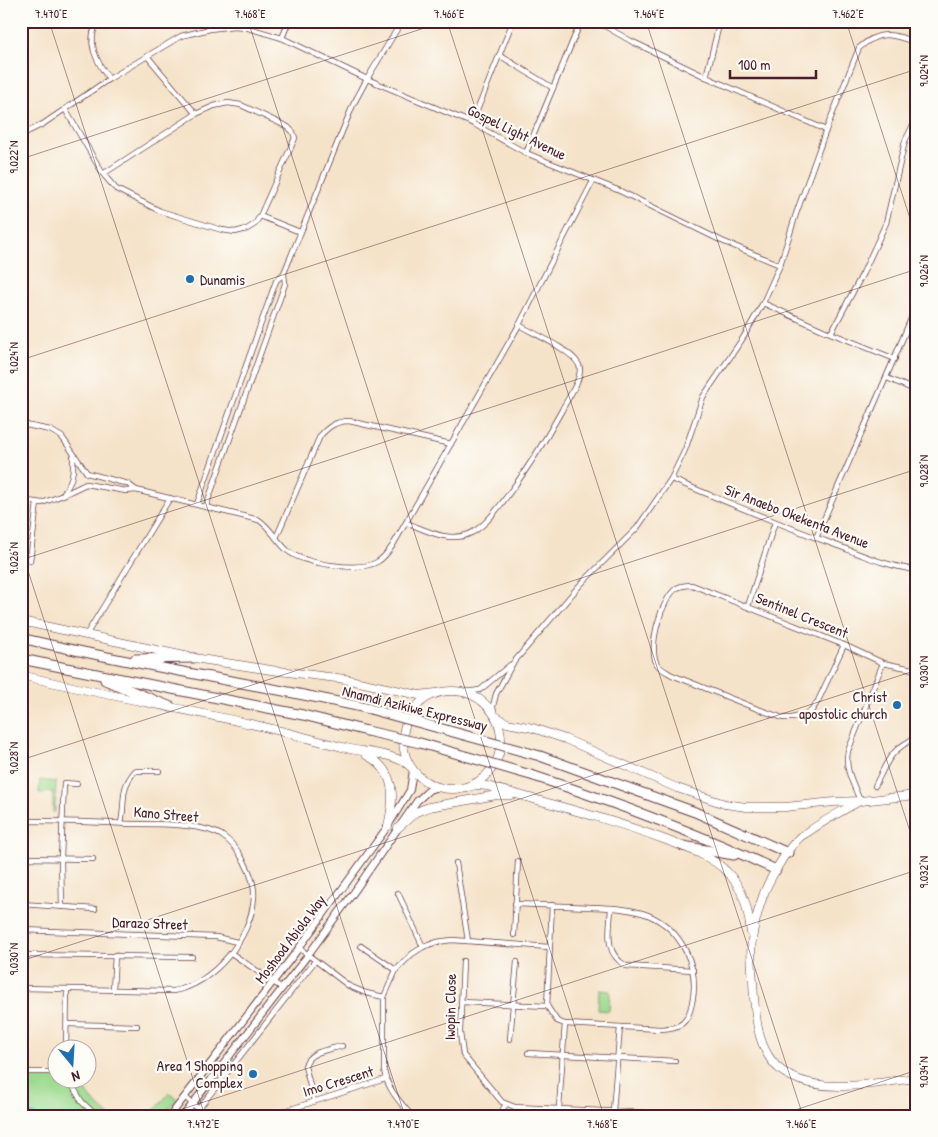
<svg xmlns="http://www.w3.org/2000/svg" width="938" height="1137" font-family="'Patrick Hand',sans-serif">
<rect width="100%" height="100%" fill="#fdfcf7"/>
<filter id="ink" filterUnits="userSpaceOnUse"><feTurbulence type="fractalNoise" baseFrequency=".02" numOctaves="2"/><feDisplacementMap in="SourceGraphic" scale="10" xChannelSelector="R" yChannelSelector="G"/><feConvolveMatrix kernelMatrix="1 2 1 2 8 2 1 2 1" color-interpolation-filters="sRGB"/></filter>
<filter id="wash" filterUnits="userSpaceOnUse"><feTurbulence type="fractalNoise" baseFrequency=".0096" numOctaves="4" result="noise"/><feDisplacementMap in="SourceGraphic" scale="20" xChannelSelector="R" yChannelSelector="G"/><feGaussianBlur stdDeviation="1.12" result="paint"/><feColorMatrix in="noise" values="0 0 0 0 0 0 0 0 0 0 0 0 0 0 0 0 0 1.4 0 .05"/><feComposite in="paint" operator="in"/></filter>
<g filter="url(#wash)">
<rect width="100%" height="100%" fill="#f5e3c9"/>
<g fill="#9cda8f" stroke="#737c5d">
<path d="M40 780 56 782 55 812H53V792L39 793Z"/>
<path d="M599 990 610 991 609 1011 598 1010Z"/>
<path d="M21 1077H57L58 1080H78L93 1101 110 1116H21Z"/>
<path d="M170 1093 177 1099 162 1116H149Z"/>
</g>
<g fill="none" stroke-linecap="round" stroke-linejoin="round">
<path stroke="#3dabbb" stroke-width="2" d="M21 1115 33 1114 35 1116"/>
</g>
</g>
<g filter="url(#ink)">
<g fill="none" stroke-linecap="round" stroke-linejoin="round">
<defs>
<g id="minor">
<path d="M98 21C85 42 97 62 109 79L181 36 210 29 234 26 245 27"/>
<path d="M245 21V27L282 38 367 79 472 123 526 153 620 191 722 241 780 265"/>
<path d="M596 21 631 41 706 77 826 130"/>
<path d="M282 38 289 21"/>
<path d="M499 55 553 88"/>
<path d="M147 56 196 114"/>
<path d="M706 77 720 21"/>
<path d="M65 109 103 174 116 189 160 211 222 230 235 232 247 229 255 224 260 216 295 138 293 132 288 127 241 105 228 103 214 106 196 114 103 174"/>
<path d="M472 123 513 21"/>
<path d="M21 135 43 124 109 79"/>
<path d="M526 153 581 21"/>
<path d="M260 216 300 232"/>
<path d="M763 303 823 330 895 359"/>
<path d="M831 333 863 273 886 223 905 141 912 127 917 123"/>
<path d="M887 378 917 391"/>
<path d="M21 424 50 430 62 437 87 473 128 484 136 490"/>
<path d="M671 479C725 501 778 524 833 544 860 554 888 567 917 570"/>
<path d="M63 494C72 482 74 472 73 457"/>
<path d="M21 500 42 503 63 495 86 484 126 491 136 490 259 520C271 528 277 542 288 551 304 564 359 572 377 562 384 558 389 551 393 545L519 325 593 181"/>
<path d="M197 504 276 281 284 273 353 105 367 79 402 21"/>
<path d="M206 506 285 284 284 274"/>
<path d="M407 523C426 530 448 543 469 534 483 528 493 514 502 503 525 473 544 443 562 410 567 399 584 377 579 365 572 350 534 334 519 325"/>
<path d="M276 538 320 436C328 427 336 421 349 421L451 444"/>
<path d="M816 538C849 460 885 383 917 304"/>
<path d="M30 561 37 503"/>
<path d="M748 606 775 522"/>
<path d="M86 635 170 498"/>
<path d="M844 645 818 701 812 710 807 714 792 718H783L755 708 672 675C667 672 660 669 657 664 647 648 662 597 677 588 681 586 688 585 692 585L844 645 883 663 917 670"/>
<path d="M464 692 480 690 510 665"/>
<path d="M494 713 493 706 496 694 513 663 580 585 637 528 671 479 685 450 703 397 743 338 763 303 780 265 796 214 826 130 859 48C880 29 892 34 917 43"/>
<path d="M875 786C888 760 890 750 917 737"/>
<path d="M860 801C854 784 844 770 848 751L883 663"/>
<path d="M21 821C58 821 95 822 131 824 156 824 199 823 221 835 231 841 239 852 244 861 250 872 255 884 254 897 252 937 213 985 173 991L21 988"/>
<path d="M121 823C126 800 119 790 135 771H159"/>
<path d="M21 858 93 859"/>
<path d="M456 863 468 941"/>
<path d="M398 893 423 947"/>
<path d="M21 904 95 909"/>
<path d="M515 904C540 905 566 906 591 907 610 908 630 908 648 915 682 929 700 968 692 1003 688 1023 681 1028 661 1029L565 1024 557 1021 547 1006 552 905"/>
<path d="M62 907 61 859 64 783 77 784"/>
<path d="M611 908C610 931 603 952 626 966L693 970"/>
<path d="M21 930 216 937 237 942"/>
<path d="M514 935 518 861"/>
<path d="M361 946 396 970"/>
<path d="M299 948 349 986 366 993 384 997"/>
<path d="M231 953 282 988"/>
<path d="M21 955 192 957"/>
<path d="M463 961 460 1033 463 1055 497 1096 502 1102 515 1107 648 1113"/>
<path d="M113 990 115 955"/>
<path d="M462 1002 547 1006"/>
<path d="M67 1024 137 1026"/>
<path d="M510 1039 517 962"/>
<path d="M66 1050 67 989"/>
<path d="M528 1053 675 1061"/>
<path d="M21 1072H58"/>
<path d="M69 1080 82 1102 97 1116"/>
<path d="M185 1097 206 1116"/>
<path d="M314 1101 305 1066C308 1051 329 1050 342 1046"/>
<path d="M559 1108 565 1024"/>
<path d="M613 1111 620 1027"/>
<path d="M193 1116 315 961"/>
<path d="M269 1116 385 1079"/>
<path d="M412 1116C400 1102 387 1089 384 1070V997L396 970 412 954 423 947 437 942 452 940 549 947"/>
<path d="M499 1116 506 1104"/>
</g>
<g id="secondary">
<path d="M170 1116 299 948 388 826 410 790 413 770"/>
<path d="M183 1116 308 955 354 892 417 801 429 790 438 787"/>
</g>
<path id="primary" d="M725 804 746 807H785L834 802 860 801 917 795"/>
<g id="trunk">
<path d="M21 621 194 658 271 670 345 679 419 695 436 693"/>
<path d="M21 675C97 694 175 707 251 724 283 731 314 740 346 748 366 753 396 753 411 767"/>
<circle cx="452" cy="740" r="49"/>
<path d="M497 717 507 723 533 728 565 739 677 788 725 804"/>
<path d="M366 755C396 770 395 797 388 826"/>
<path d="M468 787 476 785 487 786C547 803 608 818 666 840 686 848 710 855 726 871 744 888 748 909 751 933"/>
<path d="M860 801C842 811 825 820 808 832 804 834 799 837 796 841 786 851 767 883 763 896 758 910 754 925 752 940 750 953 752 968 753 982 755 1014 756 1059 790 1076 827 1095 877 1082 917 1078"/>
<path d="M398 828 416 812 429 807 497 795H511"/>
</g>
<g id="motorway">
<path d="M21 638C137 666 254 683 370 709"/>
<path d="M21 659 303 715 367 731"/>
<path d="M135 659 194 658"/>
<path d="M105 680 171 707"/>
<path d="M540 756 695 812 788 853"/>
<path d="M534 776C616 803 698 833 776 870"/>
<path d="M683 846 734 855"/>
</g>
</defs>
<use href="#minor" stroke="#643c43" stroke-width="6"/>
<use href="#secondary" stroke="#643c43" stroke-width="8"/>
<use href="#primary" stroke="#643c43" stroke-width="9"/>
<use href="#trunk" stroke="#643c43" stroke-width="9"/>
<use href="#motorway" stroke="#643c43" stroke-width="11"/>
<use href="#minor" stroke="#fff" stroke-width="4.5"/>
<use href="#secondary" stroke="#fff" stroke-width="6"/>
<use href="#primary" stroke="#fff" stroke-width="8"/>
<use href="#trunk" stroke="#fff" stroke-width="8"/>
<use href="#motorway" stroke="#fff" stroke-width="9"/>
<defs>
<g id="motorway-bridge">
<path d="M370 709 540 756"/>
<path d="M367 731 420 743 534 776"/>
</g>
</defs>
<use href="#motorway-bridge" stroke="#643c43" stroke-width="11" stroke-linecap="butt"/>
<use href="#motorway-bridge" stroke="#fff" stroke-width="9"/>
</g>
</g>
<path fill="none" stroke="#4a1f2b" stroke-width="1" stroke-opacity="0.45" d="M49 21 405 1116M248 21 604 1116M447 21 803 1116M646 21 917 853M846 21 917 240M21 159 446 21M21 360 917 69M21 549 205 1116M21 560 917 269M21 760 917 469M21 961 917 670M161 1116 917 870M777 1116 917 1070"/>
<g fill="#1f6fb2" stroke="#fdfcf7" stroke-width="2">
<circle cx="190" cy="279" r="5"/>
<circle cx="897" cy="705" r="5"/>
<circle cx="253" cy="1074" r="5"/>
</g>
<g text-anchor="middle" dominant-baseline="central" stroke-width="4.5" stroke-linejoin="round" paint-order="stroke">
<g font-size="15" fill="#4a1f2b" stroke="#fdfcf7">
<text transform="translate(517 132) rotate(26)">Gospel Light Avenue</text>
<text transform="translate(797 516) rotate(21)">Sir Anaebo Okekenta Avenue</text>
<text transform="translate(802 615) rotate(22)">Sentinel Crescent</text>
<text transform="translate(415 708) rotate(14)">Nnamdi Azikiwe Expressway</text>
<text transform="translate(166 814) rotate(5)">Kano Street</text>
<text transform="translate(150 923) rotate(2)">Darazo Street</text>
<text transform="translate(290 939) rotate(-53)">Moshood Abiola Way</text>
<text transform="translate(450 1007) rotate(-89)">Iwopin Close</text>
<text transform="translate(338 1081) rotate(-17)">Imo Crescent</text>
</g>
<g font-size="15" fill="#4a1f2b" stroke="#fdfcf7" text-anchor="end">
<text x="200" y="279" text-anchor="start">Dunamis</text>
<text x="887" y="696">Christ<tspan x="887" dy="17">apostolic church</tspan></text>
<text x="243" y="1065">Area 1 Shopping<tspan x="243" dy="17">Complex</tspan></text>
</g>
</g>
<rect width="938" height="1137" fill="none" stroke="#fdfcf7" stroke-width="55"/>
<g transform="translate(72 1064) rotate(162)"><circle r="24" fill="#fdfcf7" stroke="#b5a4a5"/>
<path d="M0-4L9 19L0 12L-9 19Z" fill="#1f6fb2"/>
<text y="-8" font-size="14" font-weight="bold" text-anchor="middle" fill="#4a1f2b">N</text>
</g>
<path d="M730 70v8h86v-8" fill="none" stroke="#4a1f2b" stroke-width="2.5"/>
<text x="738" y="70" font-size="15" fill="#4a1f2b" stroke="#fdfcf7" stroke-width="4" paint-order="stroke">100 m</text>
<rect x="28" y="28" width="882" height="1082" fill="none" stroke="#4a1f2b" stroke-width="2"/>
<g font-size="12" text-anchor="middle" fill="#4a1f2b">
<text x="51" y="18">7.470°E</text>
<text x="250" y="18">7.468°E</text>
<text x="449" y="18">7.466°E</text>
<text x="649" y="18">7.464°E</text>
<text x="848" y="18">7.462°E</text>
<text transform="translate(924 71) rotate(-90)" y="4">9.024°N</text>
<text transform="translate(14 157) rotate(-90)" y="4">9.022°N</text>
<text transform="translate(924 271) rotate(-90)" y="4">9.026°N</text>
<text transform="translate(14 358) rotate(-90)" y="4">9.024°N</text>
<text transform="translate(924 471) rotate(-90)" y="4">9.028°N</text>
<text transform="translate(14 558) rotate(-90)" y="4">9.026°N</text>
<text transform="translate(924 672) rotate(-90)" y="4">9.030°N</text>
<text transform="translate(14 758) rotate(-90)" y="4">9.028°N</text>
<text transform="translate(924 872) rotate(-90)" y="4">9.032°N</text>
<text transform="translate(14 959) rotate(-90)" y="4">9.030°N</text>
<text transform="translate(924 1072) rotate(-90)" y="4">9.034°N</text>
<text x="203" y="1128">7.472°E</text>
<text x="403" y="1128">7.470°E</text>
<text x="602" y="1128">7.468°E</text>
<text x="801" y="1128">7.466°E</text>
</g>
</svg>
